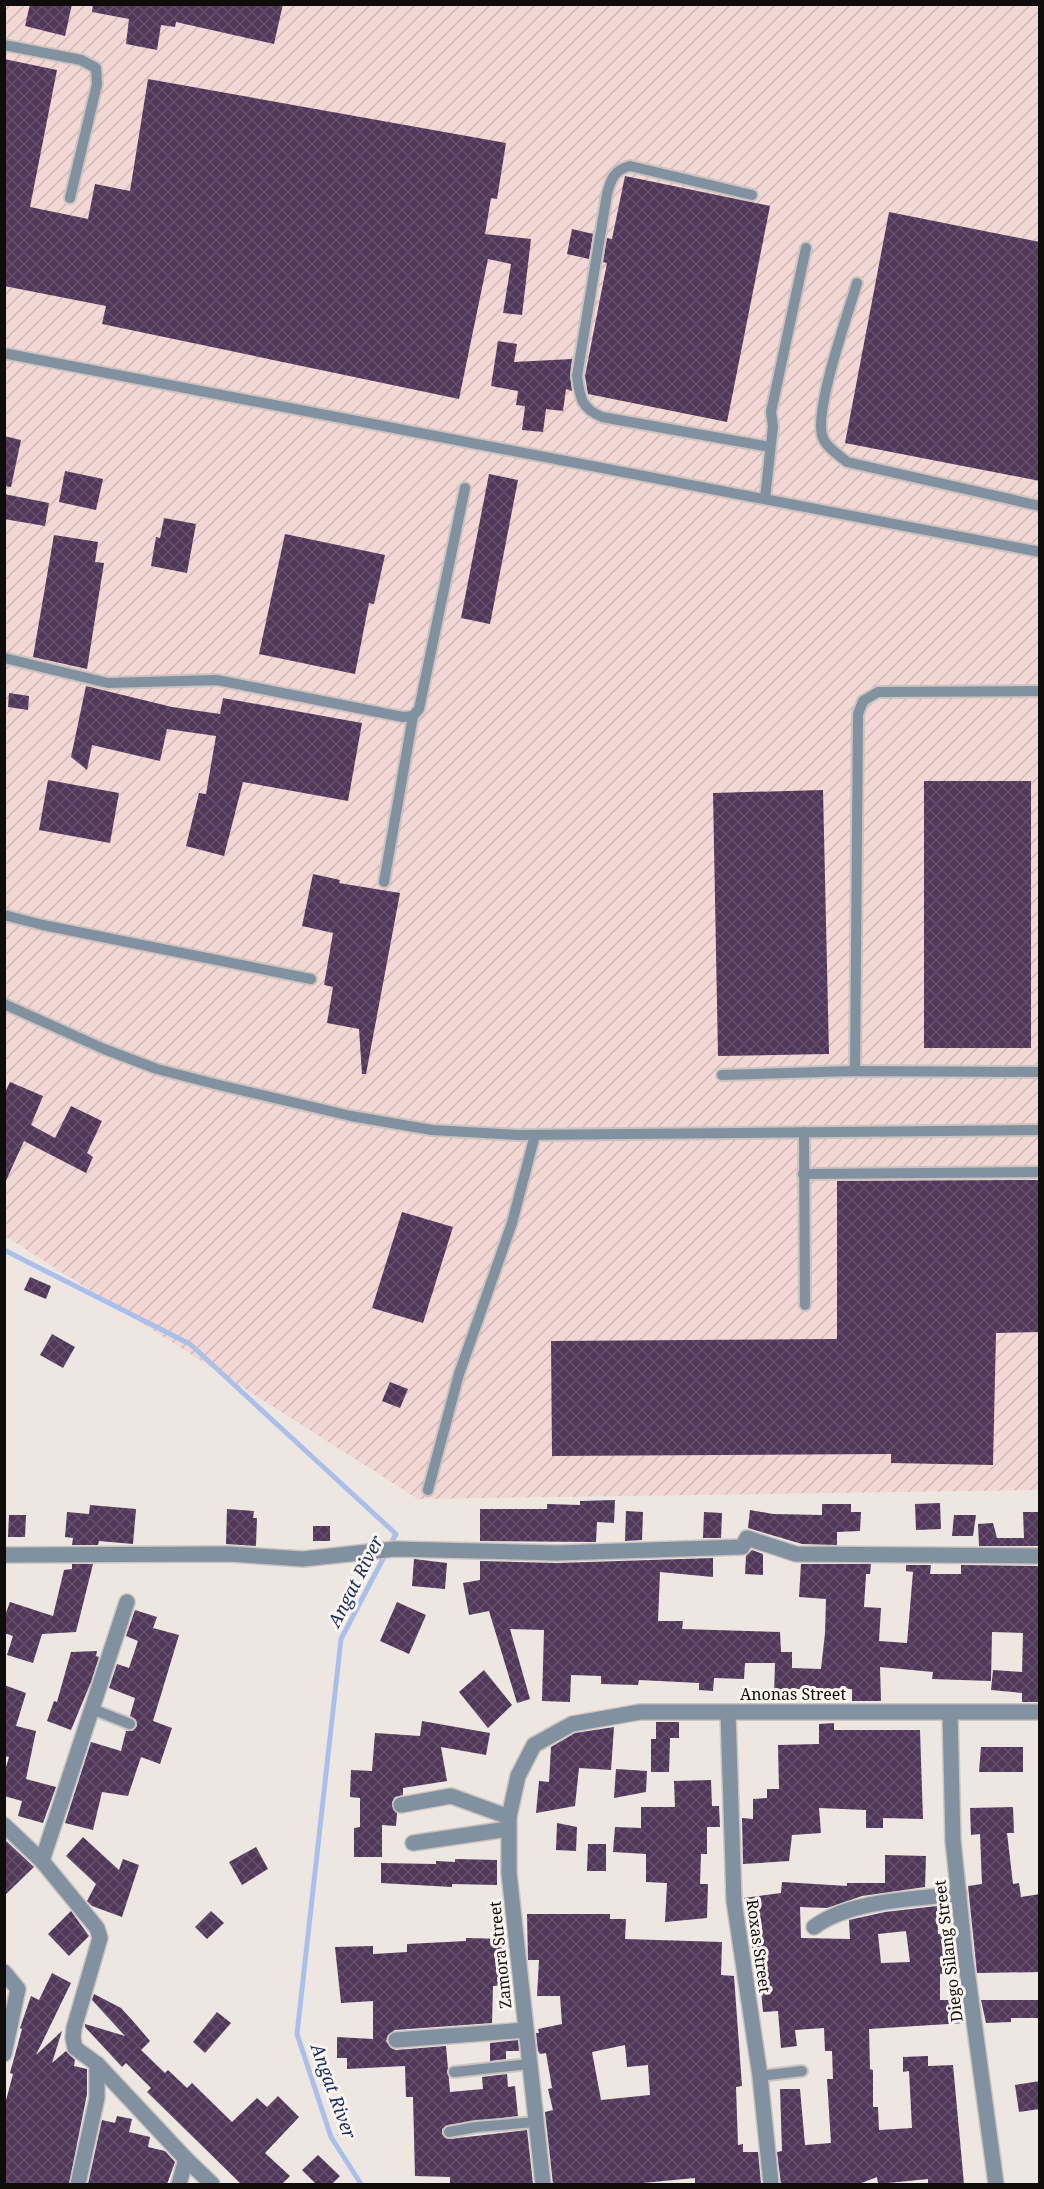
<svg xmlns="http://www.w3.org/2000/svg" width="1044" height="2189" font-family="'Noto Serif',serif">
<defs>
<pattern id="industrial-furrows" width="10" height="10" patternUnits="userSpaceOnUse" patternTransform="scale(1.5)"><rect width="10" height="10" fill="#f2d7d4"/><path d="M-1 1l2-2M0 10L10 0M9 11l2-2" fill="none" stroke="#ceb7b5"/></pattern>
<pattern id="building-cross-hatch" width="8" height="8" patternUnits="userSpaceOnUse" patternTransform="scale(1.5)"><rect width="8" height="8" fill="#51385a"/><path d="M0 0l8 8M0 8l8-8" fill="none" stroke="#65516c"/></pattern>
</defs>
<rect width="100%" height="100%" fill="#eee6e1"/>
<path fill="url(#industrial-furrows)" d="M4 5H1039V1490L418 1499 5 1236Z"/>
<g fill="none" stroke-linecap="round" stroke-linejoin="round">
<path stroke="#aac0eb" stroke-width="5" d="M4 1250 190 1344 396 1534 341 1639 297 2034 331 2137 361 2184"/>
</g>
<g fill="url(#building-cross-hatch)" fill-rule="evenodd">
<path d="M30 4H72L65 36 25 26Z"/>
<path d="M93 4H283L274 44 176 22 175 27 161 25 157 50 126 44 129 19 92 12Z"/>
<path d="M4 59 57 70 30 207 88 219 95 184 130 191 148 79 506 143 497 199 491 198 485 234 531 239 522 315 503 313 511 264 488 259 459 399 102 324 106 306 4 286Z"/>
<path d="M625 176 770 206 727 422 588 394 585 376 607 263 603 262 607 238 612 239Z"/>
<path d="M889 212 1040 242V481L845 443Z"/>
<path d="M572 229 593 234 589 259 567 254Z"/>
<path d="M498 341 517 344 514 362 572 359 570 375 572 391 566 389 563 411 546 409 543 432 522 430 525 406 516 405 518 391 491 386Z"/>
<path d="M4 436 21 440 11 487 4 486Z"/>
<path d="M65 471 103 479 96 510 59 502Z"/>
<path d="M489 474 518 480 490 624 461 618Z"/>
<path d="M4 494 49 503 45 526 4 519Z"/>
<path d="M164 518 196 524 187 573 151 566 156 537 160 538Z"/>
<path d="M285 534 385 555 374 604 369 603 355 674 259 654Z"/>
<path d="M54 535 98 542 95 562 104 563 87 669 33 657Z"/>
<path d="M86 686 172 707 220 714 223 698 362 723 348 801 243 782 224 856 186 846 199 793 206 794 216 736 167 729 160 761 92 745 87 770 71 757Z"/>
<path d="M9 693 29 696 28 710 8 707Z"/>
<path d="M48 780 119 793 110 843 39 830Z"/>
<rect x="924" y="781" width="107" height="267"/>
<path d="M823 790 829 1054 718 1056 713 793Z"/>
<path d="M313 874 340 880 339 883 400 893 366 1074H362L359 1029 327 1023 333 987 324 985 333 933 302 926Z"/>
<path d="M10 1082 43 1096 31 1125 55 1138 71 1106 102 1121 87 1153 93 1157 86 1173 24 1141 4 1185V1095Z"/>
<path d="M1040 1180V1332L996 1333 993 1465 891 1463V1454L552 1456 551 1341 837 1339V1181Z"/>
<path d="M402 1212 453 1227 423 1323 372 1308Z"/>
<path d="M30 1277 51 1286 46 1299 24 1290Z"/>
<path d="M52 1334 75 1347 63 1368 40 1355Z"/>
<path d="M390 1382 408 1389 400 1408 382 1401Z"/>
<path d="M615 1500 614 1523 597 1522 596 1542 480 1541V1509H547V1504L580 1505V1501Z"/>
<path d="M940 1503 941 1529 916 1530 915 1504Z"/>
<path d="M822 1504H851V1512H861L860 1531 837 1532V1545L802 1544 748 1528 750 1510 773 1514 822 1515Z"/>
<path d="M90 1505 136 1509 133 1544 99 1541 98 1545H72L73 1538 65 1537 67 1512 89 1514Z"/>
<path d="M227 1509 254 1511 253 1518H257L256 1546 226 1544Z"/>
<path d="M626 1511 643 1512 642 1540 625 1541Z"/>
<path d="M704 1512 722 1513 721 1538H703Z"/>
<path d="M1023 1512H1040V1546H979L978 1524 993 1523 997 1538H1024Z"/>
<path d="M9 1515H26L25 1537H8Z"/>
<path d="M954 1515H976L973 1536H952Z"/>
<rect x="313" y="1526" width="17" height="15"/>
<path d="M752 1550 763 1554V1575L745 1574 746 1556Z"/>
<path d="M713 1558V1577L660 1572 658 1621H683L682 1629 780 1632 781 1652H792V1668L821 1669 825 1633 826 1599 799 1597 801 1564H871L870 1574H866L864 1607 881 1608 879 1641 907 1643 913 1572 906 1571V1565H931L930 1574H961V1565L1040 1566V1702H1022V1693L991 1690 993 1670 1022 1672 1023 1633 992 1632 991 1681 932 1679 933 1672 880 1667 881 1701H852V1689H795L794 1697 774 1696 775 1663H745L744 1679 714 1678 713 1691 699 1690V1683L639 1680 638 1685 601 1684V1676L571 1675 570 1702 542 1701 544 1630 510 1629 530 1699 517 1703 489 1611 469 1615 463 1583 480 1580V1561L557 1563Z"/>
<path d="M414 1559 447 1563 445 1589 412 1586Z"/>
<path d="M72 1564H93L76 1632 42 1634 33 1663 7 1655 13 1636 4 1633V1618L10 1602 53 1616 64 1570 72 1569Z"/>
<path d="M397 1602 426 1615 409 1654 380 1641Z"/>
<path d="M135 1610 157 1617 153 1628 179 1635 153 1721 172 1728 160 1764 141 1757 128 1796 102 1792 93 1830 65 1823 91 1742 121 1751 126 1731H132L137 1726 136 1720 130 1716 135 1698 109 1688 117 1664 129 1668 138 1641 126 1636Z"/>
<path d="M97 1651 96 1656 99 1657 91 1682 71 1730 47 1721 54 1701 57 1702 71 1652Z"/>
<path d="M484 1670 512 1705 488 1728 459 1692Z"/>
<path d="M4 1685 26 1693 16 1726 36 1731 26 1779 56 1787 43 1823 18 1816 22 1801 4 1796V1774L9 1757 4 1756Z"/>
<path d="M422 1721 490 1733 486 1755 441 1747 447 1781 403 1788V1795L395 1797 392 1802 397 1813 396 1826 382 1825V1857H354V1828L360 1827V1798L350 1797 351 1770 372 1771 375 1733 420 1736Z"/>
<path d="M656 1722H679V1738H670L669 1772H651V1739H656Z"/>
<path d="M834 1723V1730H920L923 1819 883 1818V1828H866V1810L819 1808 821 1833 792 1835 789 1861 743 1864 742 1818 753 1819V1799L767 1798V1789H779L778 1745 819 1744V1724Z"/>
<path d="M614 1727 611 1770 579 1768 575 1806 536 1813 539 1781 549 1782 551 1747 575 1733Z"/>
<path d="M981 1747H1023V1772H979Z"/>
<path d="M616 1769 647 1771 646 1792 614 1798Z"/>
<path d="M711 1780 712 1806H719L720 1827H707V1854H701L700 1884H708L707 1918 665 1922 667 1883 646 1882V1854L613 1852 615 1827 641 1828V1807H675L674 1781Z"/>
<path d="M1013 1807 1014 1833H1007L1013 1884 1019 1883 1021 1897 1040 1894V1972L977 1973 968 1886 982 1884 980 1834 971 1835 970 1808Z"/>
<path d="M557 1823 577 1827 576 1851 556 1850Z"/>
<path d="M83 1837 119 1870 123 1859 139 1865 122 1917 92 1906 87 1901 96 1884 66 1856Z"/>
<path d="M4 1839 34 1867 4 1896Z"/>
<path d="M588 1844H606V1871H587Z"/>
<path d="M256 1847 268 1869 242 1885 229 1862Z"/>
<path d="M885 1855 926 1856 925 1887 862 1896 827 1908 800 1907 801 1938 850 1939 849 1920 885 1912 937 1906 938 1934 953 1933 958 1973 940 1974V2000H961L964 2023 869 2029 870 2069 873 2070V2107H878L879 2130 912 2128 909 2071 903 2072V2057L928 2056V2066L953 2065 964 2184H928V2179L878 2184 877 2177 859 2184H781L777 2152 782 2151 780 2089H800L805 2145 831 2143 827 2079H833L832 2051H825L824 2028 795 2030 797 2046 781 2048 778 2011 763 2012 759 1969H754L749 1913H746L744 1898 781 1893 782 1882 847 1886V1883H885ZM906 1931 910 1962 881 1963 878 1934Z"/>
<path d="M455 1859 497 1860V1885L452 1884V1887L381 1883V1863L436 1864V1861L455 1862Z"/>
<path d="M71 1911 89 1936 69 1956 48 1934Z"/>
<path d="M211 1911 224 1923 207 1939 195 1927Z"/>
<path d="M527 1914H610V1919H626L625 1939 722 1942 721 1975 734 1976 742 2086 736 2087 738 2145 743 2144V2152H758L761 2184H695V2178L632 2184H553L545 2112 553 2110 548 2089 552 2088 546 2053 540 2054 538 2051 536 2033H539L538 2029 562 2024 560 1996H537L539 1960H528ZM625 2045 627 2067 648 2065 650 2095 601 2100 592 2052Z"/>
<path d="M466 1938 506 1939 507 1985 493 1986 492 2023 395 2030 388 2035 386 2041 391 2048 396 2050 446 2046 450 2092 483 2089 482 2077 507 2074 508 2087 515 2086 518 2116 448 2125 442 2129V2134L450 2139 527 2130 533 2184H450V2177L415 2176 413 2097H406L405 2066 347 2069V2058H337V2037L373 2039V2001L341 2003 335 1947 373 1946V1954L407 1952V1944L466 1941Z"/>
<path d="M52 1973 71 1983 36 2055 62 2031 52 2063 66 2051 75 2060 74 2066 87 2069V2094L69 2184H4V2108L13 2074 10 2073 22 2029 20 2028 31 1996 39 2000Z"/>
<path d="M94 1994 121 2008 132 2020 150 2041 141 2050 165 2073 168 2070 187 2088 192 2083 232 2122 257 2098 267 2107 278 2096 299 2117 265 2153 290 2176 282 2184H241L147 2092 151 2088 126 2063 122 2067 85 2027V2024L125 2036 92 2000Z"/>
<path d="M981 2000H1040V2018H1011V2022L986 2023Z"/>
<path d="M217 2012 231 2023 205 2053 193 2042Z"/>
<path d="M518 2040 519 2051H506V2059L490 2061V2043Z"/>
<path d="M1040 2081V2109L1019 2112 1015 2085Z"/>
<path d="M117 2116 132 2119 129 2132 150 2137 148 2147 165 2151 175 2162 167 2184H88L102 2120 115 2123Z"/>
<path d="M318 2155 340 2176 332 2184H316L302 2170Z"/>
</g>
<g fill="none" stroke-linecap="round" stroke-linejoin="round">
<defs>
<g id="lane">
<path d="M4 45 81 60 96 68 97 84 70 198"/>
<path d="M752 195 630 166C614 170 611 179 607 194L577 376C580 398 581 408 602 417L770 447"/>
<path d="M857 283C848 314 815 407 822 435 825 447 839 455 847 462L1040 506"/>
<path d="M8 354 1040 552"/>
<path d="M765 498 773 426 771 412 806 248"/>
<path d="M4 658 108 683 217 680 403 717 413 716 419 709 465 488"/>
<path d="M384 882 413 716"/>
<path d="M4 915 43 925 311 979"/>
<path d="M4 1004 104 1049 157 1069 219 1085 351 1116 432 1130 518 1135 1040 1130"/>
<path d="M855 1071 858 714 863 701 878 692 1040 691"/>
<path d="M722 1075 855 1071 1040 1072"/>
<path d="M804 1132 805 1305"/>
<path d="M803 1174 1040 1172"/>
<path d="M428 1490 459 1374 512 1223 535 1135"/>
<path d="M92 1709 130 1724"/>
<path d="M454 2072 529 2064"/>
<path d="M760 2076 802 2071"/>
<path d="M449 2132 476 2127 536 2122"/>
</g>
<g id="street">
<path d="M4 1555 229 1554 303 1559 395 1549 557 1553 742 1547 747 1538 796 1554 1040 1556"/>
<path d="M728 1712 734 1901 760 2076 771 2184"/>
<path d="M950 1713 953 1841 965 1955 996 2184"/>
<path d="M401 1805 451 1796 509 1817"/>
<path d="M4 1825 42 1861 97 1928 100 1938 74 2028 73 2038 75 2048 97 2064 186 2159 179 2184"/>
<path d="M413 1843 508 1829"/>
<path d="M42 1861 127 1602"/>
<path d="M814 1927C850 1900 915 1899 959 1894"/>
<path d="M4 1972 18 1989 4 2054"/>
<path d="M396 2040 526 2030"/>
<path d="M186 2159 212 2184"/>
<path d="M78 2184 97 2098V2064"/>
<path d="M543 2184 509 1873V1817L518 1776 534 1745 572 1724 640 1712H1040"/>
</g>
</defs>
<use href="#lane" stroke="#cac3bf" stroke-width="14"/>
<use href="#street" stroke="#cac3bf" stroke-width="18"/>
<use href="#lane" stroke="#8291a0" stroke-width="10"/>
<use href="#street" stroke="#8291a0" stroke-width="15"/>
</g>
<g text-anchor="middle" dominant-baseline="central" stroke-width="6" stroke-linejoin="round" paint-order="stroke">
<g font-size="16" fill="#0f0d0b" stroke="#fbf4ef">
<text x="793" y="1694">Anonas Street</text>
<text transform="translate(759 1946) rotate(82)">Roxas Street</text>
<text transform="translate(948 1951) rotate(-97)">Diego Silang Street</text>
<text transform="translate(500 1955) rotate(-96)">Zamora Street</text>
</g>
<g font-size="18" font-style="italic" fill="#182f62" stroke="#fbf4ef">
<text transform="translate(355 1581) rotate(-63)">Angat River</text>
<text transform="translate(334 2091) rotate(70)">Angat River</text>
</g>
</g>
<rect width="1044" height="2189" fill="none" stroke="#0f0d0b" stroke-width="12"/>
</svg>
